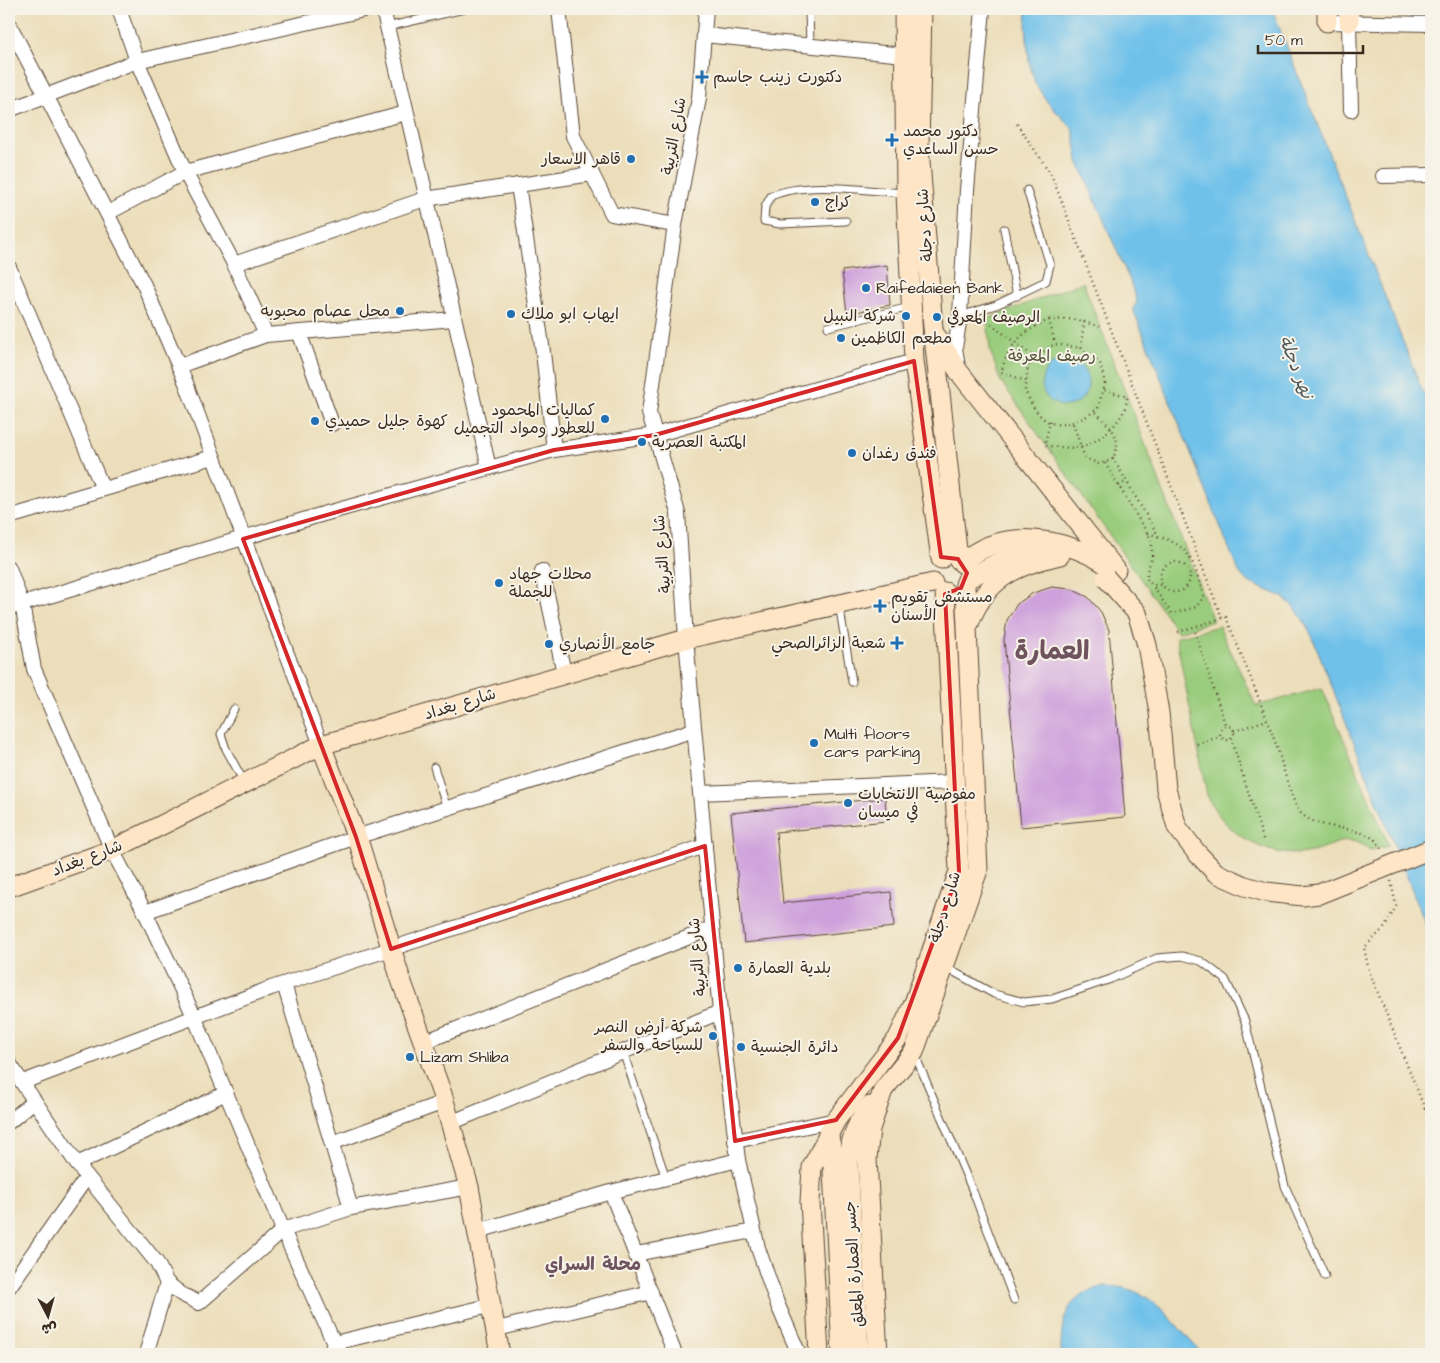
<svg xmlns="http://www.w3.org/2000/svg" width="1440" height="1363" font-family="'Architects Daughter','Playpen Sans Arabic',sans-serif">
<rect width="100%" height="100%" fill="#f7f3e8"/>
<filter id="ink" filterUnits="userSpaceOnUse"><feTurbulence type="fractalNoise" baseFrequency=".02" numOctaves="2"/><feDisplacementMap in="SourceGraphic" scale="10" xChannelSelector="R" yChannelSelector="G"/><feConvolveMatrix kernelMatrix="1 2 1 2 8 2 1 2 1" color-interpolation-filters="sRGB"/></filter>
<filter id="wash" filterUnits="userSpaceOnUse"><feTurbulence type="fractalNoise" baseFrequency=".0096" numOctaves="4" result="noise"/><feDisplacementMap in="SourceGraphic" scale="20" xChannelSelector="R" yChannelSelector="G"/><feGaussianBlur stdDeviation="1.12" result="paint"/><feColorMatrix in="noise" values="0 0 0 0 0 0 0 0 0 0 0 0 0 0 0 0 0 1.4 0 .05"/><feComposite in="paint" operator="in"/></filter>
<g filter="url(#wash)">
<rect width="100%" height="100%" fill="#ecdeba"/>
<g fill="#99cc7c" stroke="#6a7b4d">
<path d="M1083 282 1213 621 1178 632 1000 380 990 350 987 319Z"/>
<path d="M1219 626 1256 706 1322 688 1389 846 1370 850C1344 829 1333 850 1306 853 1266 859 1222 832 1207 795L1176 637Z"/>
</g>
<g fill="#6fc1ea" stroke="#557684">
<path d="M1027 9H1272L1431 413V938L1312 636C1305 623 1298 609 1286 600 1269 587 1247 589 1237 568L1133 309 1137 302 1130 281 1078 161 1073 129 1048 103 1035 83 1029 62 1026 26Z"/>
<circle cx="1065" cy="383" r="23"/>
<path d="M1105 1286C1155 1286 1171 1323 1203 1354H1061C1061 1316 1066 1296 1105 1286Z"/>
</g>
<g id="blocks">
<g fill="#cfa1dc">
<path d="M887 265 890 305 847 314 842 271Z"/>
<path d="M1052 587 1071 589 1088 597 1101 612 1109 630 1125 817 1021 827 1004 640 1007 620 1017 604 1033 593Z"/>
<path d="M885 798 887 821 776 832 783 903 891 892 894 927 744 943 731 813Z"/>
</g>
</g>
</g>
<g filter="url(#ink)">
<use href="#blocks" fill-opacity="0" stroke="#564535" stroke-width="1"/>
<g fill="none" stroke-linecap="round" stroke-linejoin="round">
<defs>
<g id="lane">
<path d="M809 9 810 46"/>
<path d="M387 27 464 9"/>
<path d="M846 221 780 224 764 221 765 207 771 196C808 180 866 191 906 193"/>
<path d="M1004 229 1017 296"/>
<path d="M960 316 996 305 1046 281 1050 265 1027 190"/>
<path d="M828 327 910 307"/>
<path d="M839 604 852 682"/>
<path d="M234 709 221 734 226 749 244 782"/>
<path d="M434 767 447 809"/>
<path d="M945 967 994 994 1024 1002 1052 999 1111 979 1157 958 1182 956 1201 961 1225 979 1245 1021 1285 1186 1325 1276"/>
<path d="M623 1052 666 1178"/>
<path d="M915 1055 974 1194 1014 1300"/>
</g>
<g id="street">
<path d="M119 9 137 61 185 172 234 264 266 335"/>
<path d="M383 9 489 468"/>
<path d="M559 9 573 136 612 214 675 225"/>
<path d="M706 9 699 98 675 225 649 413 678 513 686 639 720 1012 738 1160 758 1248 777 1303 799 1354"/>
<path d="M1327 22 1431 24"/>
<path d="M1349 22 1351 110"/>
<path d="M9 24 144 285 186 383 321 745"/>
<path d="M704 35 904 55"/>
<path d="M9 110 137 61 368 9"/>
<path d="M1383 176 1431 175"/>
<path d="M518 185 543 352 554 450"/>
<path d="M108 213 185 172 406 113"/>
<path d="M234 264 425 199 592 174"/>
<path d="M9 267 103 489"/>
<path d="M299 332 332 424"/>
<path d="M179 366 266 335 454 319"/>
<path d="M958 367 955 348 960 316 967 190 983 9"/>
<path d="M9 517 213 457"/>
<path d="M9 568 22 604 34 669 112 850 145 912 194 1016 283 1230 334 1343 330 1354"/>
<path d="M542 571 564 673"/>
<path d="M9 608 320 515 554 450 655 435 914 361"/>
<path d="M700 793 954 782"/>
<path d="M145 912 356 837 694 730"/>
<path d="M284 984 351 1208"/>
<path d="M424 1042 712 928"/>
<path d="M9 1063 77 1164 157 1263 167 1283 181 1294 199 1303 283 1230 351 1208 469 1187"/>
<path d="M23 1082 271 988 705 846"/>
<path d="M9 1122 34 1101"/>
<path d="M450 1123 720 1012"/>
<path d="M735 1141 836 1120"/>
<path d="M332 1143 444 1102"/>
<path d="M77 1164 226 1093"/>
<path d="M611 1192 675 1354"/>
<path d="M478 1231 611 1192 738 1160"/>
<path d="M636 1254 753 1231"/>
<path d="M9 1287 87 1177"/>
<path d="M497 1329 651 1292"/>
<path d="M334 1343 493 1305"/>
<path d="M146 1354 167 1283"/>
</g>
<g id="secondary">
<path d="M904 9 906 193 914 361 941 559"/>
<path d="M922 9 919 148 933 328 958 559"/>
<path d="M1327 22V9"/>
<path d="M1349 22V9"/>
<path d="M937 337 959 372 1116 570"/>
<path d="M962 563C1002 526 1064 538 1106 564"/>
<path d="M967 579 1020 551 1039 550"/>
<path d="M969 624C985 578 1017 565 1060 555"/>
<path d="M321 745 360 846 400 977 442 1094 469 1187 500 1354"/>
<path d="M9 887 112 850 321 745 686 639 933 583"/>
<path d="M828 1133 832 1150 842 1354"/>
<path d="M819 1354 810 1202 812 1167 836 1120 898 1038 914 1003 959 871 945 592"/>
<path d="M859 1354 848 1162C850 1141 856 1122 870 1106"/>
<path d="M878 1354 867 1159 870 1129 883 1090 914 1052 978 870 965 584"/>
</g>
</defs>
<use href="#lane" stroke="#564535" stroke-width="9"/>
<use href="#street" stroke="#564535" stroke-width="16"/>
<use href="#secondary" stroke="#564535" stroke-width="21"/>
<g stroke="#564535" stroke-width="2.5" stroke-dasharray="1 4" stroke-linecap="butt">
<path d="M1017 124 1051 174 1222 618"/>
<path d="M1049 320 1072 319 1084 322 1081 348"/>
<path d="M1084 322 1100 327"/>
<path d="M991 324 1034 357 1055 344 1081 348 1100 363 1105 383 1098 408C1083 421 1055 434 1039 414 1033 408 1029 398 1025 391L1028 367 1034 357"/>
<path d="M1026 381 1001 372C1010 343 1021 332 1049 320L1055 344"/>
<path d="M1050 421 1045 443 1047 446C1057 446 1069 449 1079 447 1100 443 1128 418 1127 396L1104 390"/>
<path d="M1073 424 1085 458 1099 464 1112 460C1125 436 1110 428 1095 411"/>
<path d="M1113 458 1159 537C1192 545 1195 568 1204 597L1196 607 1172 614 1152 585"/>
<path d="M1105 463 1152 541V558L1147 571V579L1152 585H1162"/>
<path d="M1119 486 1127 481"/>
<path d="M1148 533 1159 537"/>
<circle cx="1175" cy="577" r="15"/>
<path d="M1178 632 1226 617C1244 661 1262 705 1278 750 1282 764 1292 801 1299 811 1318 835 1373 821 1382 851"/>
<path d="M1195 632 1225 724"/>
<circle cx="1227" cy="733" r="7"/>
<path d="M1234 731 1267 720"/>
<path d="M1231 738 1264 842"/>
<path d="M1197 744 1221 736"/>
<path d="M1391 881 1396 906 1385 927 1364 948 1369 971 1431 1124"/>
</g>
<use href="#lane" stroke="#fff" stroke-width="7"/>
<use href="#street" stroke="#fff" stroke-width="14"/>
<use href="#secondary" stroke="#fde5c5" stroke-width="19"/>
<defs>
<path id="secondary-bridge" d="M1106 578 1137 613 1147 645 1159 712 1166 789 1177 827 1196 852 1216 873 1245 886 1266 892 1303 896 1319 894 1431 849"/>
</defs>
<use href="#secondary-bridge" stroke="#564535" stroke-width="21" stroke-linecap="butt"/>
<use href="#secondary-bridge" stroke="#fde5c5" stroke-width="19"/>
</g>
</g>
<path fill="none" stroke="#d62828" stroke-width="4" stroke-linejoin="round" d="M914 361 941 557 958 559 967 573 961 588 945 594 959 871 898 1038 836 1120 735 1141 705 846 391 949 356 837 243 539 554 450 655 435Z"/>
<g fill="#1f6fb2" stroke="#f7f3e8" stroke-width="2">
<path d="M699.5 69.5h5v5h5v5h-5v5h-5v-5h-5v-5h5z"/>
<path d="M889.5 132.5h5v5h5v5h-5v5h-5v-5h-5v-5h5z"/>
<circle cx="631" cy="159" r="5"/>
<circle cx="815" cy="202" r="5"/>
<circle cx="866" cy="288" r="5"/>
<circle cx="400" cy="311" r="5"/>
<circle cx="511" cy="314" r="5"/>
<circle cx="906" cy="316" r="5"/>
<circle cx="937" cy="317" r="5"/>
<circle cx="841" cy="338" r="5"/>
<circle cx="605" cy="419" r="5"/>
<circle cx="315" cy="421" r="5"/>
<circle cx="642" cy="442" r="5"/>
<circle cx="852" cy="453" r="5"/>
<circle cx="499" cy="583" r="5"/>
<path d="M877.5 598.5h5v5h5v5h-5v5h-5v-5h-5v-5h5z"/>
<path d="M894.5 635.5h5v5h5v5h-5v5h-5v-5h-5v-5h5z"/>
<circle cx="549" cy="644" r="5"/>
<circle cx="814" cy="743" r="5"/>
<circle cx="848" cy="803" r="5"/>
<circle cx="738" cy="968" r="5"/>
<circle cx="713" cy="1036" r="5"/>
<circle cx="741" cy="1047" r="5"/>
<circle cx="410" cy="1057" r="5"/>
</g>
<g text-anchor="middle" dominant-baseline="central" stroke-width="4" stroke-linejoin="round" paint-order="stroke">
<g font-size="16" fill="#3b2a1e" stroke="#f7f3e8" text-anchor="start">
<text x="713" y="77">دكتورت زينب جاسم</text>
<text x="903" y="131">دكتور محمد<tspan x="903" dy="18">حسن الساعدي</tspan></text>
<text x="621" y="159" text-anchor="end">قاهر الاسعار</text>
<text x="825" y="202">كراج</text>
<text x="876" y="288">Raifedaieen Bank</text>
<text x="390" y="311" text-anchor="end">محل عصام محبوبه</text>
<text x="521" y="314">ايهاب ابو ملاك</text>
<text x="896" y="316" text-anchor="end">شركة النبيل</text>
<text x="947" y="317">الرصيف المعرفي</text>
<text x="851" y="338">مطعم الكاظمين</text>
<text x="595" y="410" text-anchor="end">كماليات المحمود<tspan x="595" dy="18">للعطور ومواد التجميل</tspan></text>
<text x="325" y="421">كهوة جليل حميدي</text>
<text x="652" y="442">المكتبة العصرية</text>
<text x="862" y="453">فندق رغدان</text>
<text x="509" y="574">محلات جهاد<tspan x="509" dy="18">للجملة</tspan></text>
<text x="891" y="597">مستشفى تقويم<tspan x="891" dy="18">الأسنان</tspan></text>
<text x="886" y="643" text-anchor="end">شعبة الزائرالصحي</text>
<text x="559" y="644">جامع الأنصاري</text>
<text x="824" y="734">Multi floors<tspan x="824" dy="18">cars parking</tspan></text>
<text x="858" y="794">مفوضية الانتخابات<tspan x="858" dy="18">في ميسان</tspan></text>
<text x="748" y="968">بلدية العمارة</text>
<text x="703" y="1027" text-anchor="end">شركة أرض النصر<tspan x="703" dy="18">للسياحة والسفر</tspan></text>
<text x="751" y="1047">دائرة الجنسية</text>
<text x="420" y="1057">Lizam Shliba</text>
</g>
<g font-size="16" fill="#3b2a1e" stroke="#f7f3e8">
<text transform="translate(674 136) rotate(-80)">شارع التربية</text>
<text transform="translate(925 225) rotate(-94)">شارع دجلة</text>
<text transform="translate(662 554) rotate(-95)">شارع التربية</text>
<text transform="translate(460 704) rotate(-17)">شارع بغداد</text>
<text transform="translate(87 858) rotate(-21)">شارع بغداد</text>
<text transform="translate(945 907) rotate(-73)">شارع دجلة</text>
<text transform="translate(697 957) rotate(-95)">شارع التربية</text>
<text transform="translate(854 1264) rotate(-94)">جسر العمارة المعلق</text>
</g>
<g font-size="16" fill="#525236" stroke="#f7f3e8">
<text x="1052" y="356">رصيف المعرفة</text>
</g>
<g font-size="18" font-style="italic" fill="#4b575b" stroke="#f7f3e8">
<text transform="translate(1296 367) rotate(69)">نهر دجلة</text>
</g>
<g font-size="18" font-weight="bold" fill="#6f5460" stroke="#f7f3e8">
<text x="593" y="1264">محلة السراي</text>
</g>
<g font-size="26" font-weight="bold" fill="#6f5460" stroke="#f7f3e8">
<text x="1052" y="651">العمارة</text>
</g>
</g>
<rect width="1440" height="1363" fill="none" stroke="#f7f3e8" stroke-width="30"/>
<g transform="translate(48 1316) rotate(174)" stroke="#f7f3e8" stroke-width="4" paint-order="stroke">
<path d="M0-4L9 19L0 12L-9 19Z" fill="#3b2a1e"/>
<text y="-8" font-size="14" font-weight="bold" text-anchor="middle" fill="#3b2a1e">ش</text>
</g>
<path d="M1258 45v8h105v-8" fill="none" stroke="#3b2a1e" stroke-width="2.5"/>
<text x="1265" y="45" font-size="15" fill="#3b2a1e" stroke="#f7f3e8" stroke-width="4" paint-order="stroke">50 m</text>
</svg>
